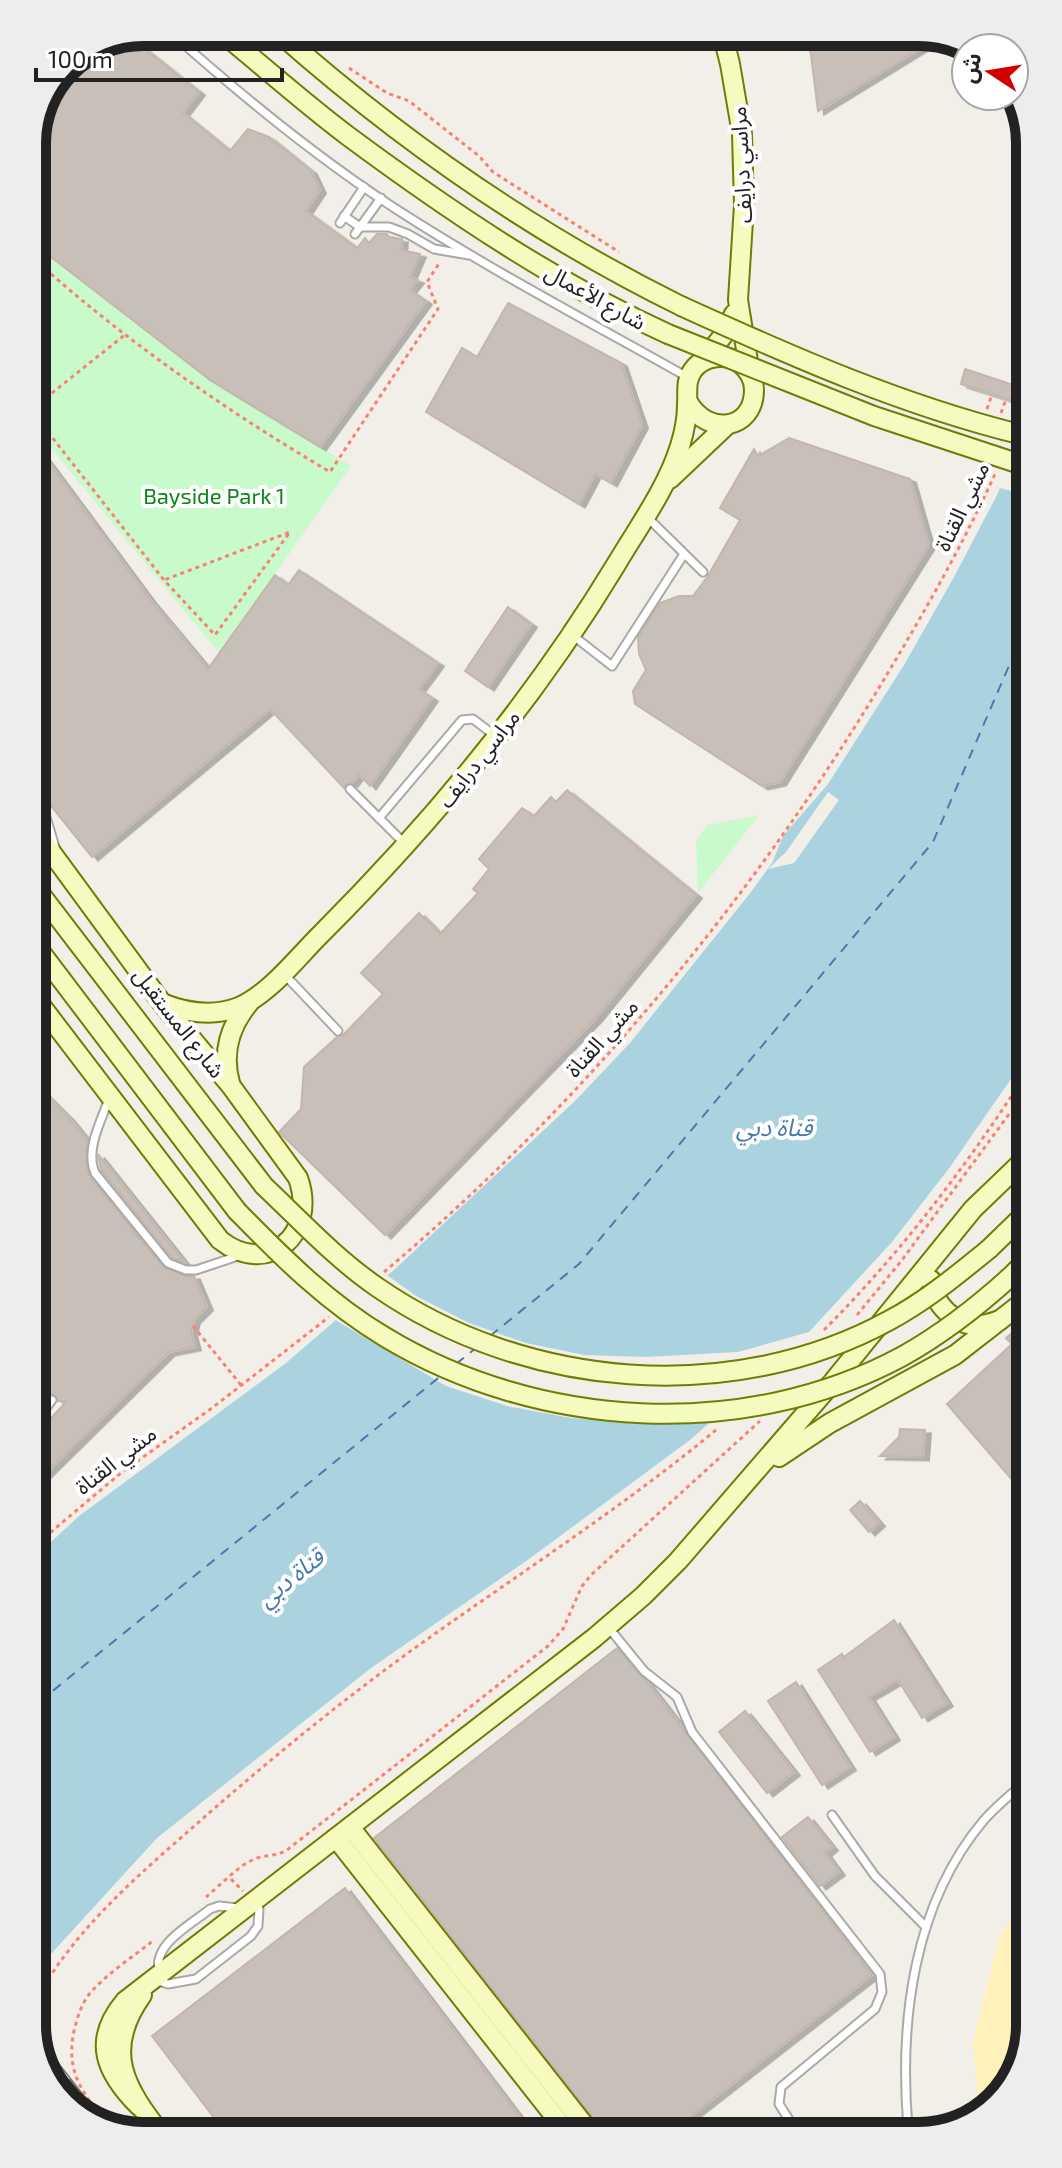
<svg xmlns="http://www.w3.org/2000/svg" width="1062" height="2168" font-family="'Exo 2','Noto Sans Arabic',sans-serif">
<defs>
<filter id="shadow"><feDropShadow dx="6" dy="3.5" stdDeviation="0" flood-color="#0004"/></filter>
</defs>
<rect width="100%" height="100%" fill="#f2efe9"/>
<path fill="#fff1ba" d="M1029 1894 1030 2025 1011 2087 979 2113 973 2042 999 1938Z"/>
<g fill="#c8facc">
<path d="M33 243 210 380 351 466 219 653 33 426Z"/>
<path d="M759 815 698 893 696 840 708 825Z"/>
</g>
<path fill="#aad3df" d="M1023 436 1026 1057 1022 1063 950 1167 892 1242 797 1345 690 1440 529 1559 371 1668 157 1838 40 1966 38 1554 79 1516 286 1363 395 1269 576 1100 630 1043 751 892 772 863 783 836 828 784 904 665 954 577 997 495Z"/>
<g fill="#f2efe9">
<path d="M1023 432V494L996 487 1020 434Z"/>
<path d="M828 792 839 800 794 863 768 869 786 852Z"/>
<path d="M384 1273 416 1296 469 1323 526 1343 584 1355 646 1357 738 1352 816 1330 715 1422 637 1424 571 1418 507 1406 446 1386 332 1318Z"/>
</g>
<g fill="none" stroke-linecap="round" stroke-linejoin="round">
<g stroke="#4a7aab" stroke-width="2" stroke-dasharray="10 8" stroke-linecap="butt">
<path d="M490 1336 579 1264 933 842 1024 631"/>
<path d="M456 1364 476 1348"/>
<path d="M39 1702 442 1375"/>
</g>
</g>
<g fill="#c7bfb8" stroke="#c4b6ab" stroke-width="2" filter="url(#shadow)">
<path d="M805 32H927L939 37 818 111 811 55Z"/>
<path d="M130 37 199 92 183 113 230 151 248 129 269 137 311 171 320 190 306 211 357 248 365 238 369 243 377 234H387L389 237 402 239 401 250 420 254 410 277 418 280 410 290 426 301 320 447 210 380 33 243 32 136 65 64 106 47 112 53 123 40Z"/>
<path d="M508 303 621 363 642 425 611 483 595 474 579 504 426 412 462 348 477 357Z"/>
<path d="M965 369 1022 388 1017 402 961 384Z"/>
<path d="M789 438 910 479 929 545 780 782 762 786 635 704 633 691 646 670 639 654 638 637 660 603 679 596H693L708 576 740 520 720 508 754 449 758 456Z"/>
<path d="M34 443 152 602 208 669 275 575 288 585 299 570 438 663 419 689 432 698 370 786 359 774 352 783 346 784 344 788 270 709 92 857 35 786Z"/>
<path d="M508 607 531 624 488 687 465 671Z"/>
<path d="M567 790 696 895 596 1018 385 1235 279 1132 301 1109 304 1067 337 1037 342 1036 383 994 361 973 419 913 440 934 478 893 473 889 489 869 479 859 522 808 534 816 551 797 556 802Z"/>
<path d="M36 1085 69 1118 87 1140 86 1164 90 1177 163 1267 184 1276H194L207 1307 194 1320 191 1332 195 1347 169 1352 38 1481V1432L66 1402 58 1401 53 1394 45 1399 37 1398Z"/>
<path d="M98 1154 184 1262 172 1258 101 1170Z"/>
<path d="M1027 1320 1028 1470 1014 1482 947 1404 1012 1344 1006 1338Z"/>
<path d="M900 1429 925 1430 923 1457 880 1456 899 1437Z"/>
<path d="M860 1501 879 1523 869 1532 850 1510Z"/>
<path d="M894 1620 947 1703 922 1718 898 1680 869 1697 894 1737 870 1752 818 1670 842 1654 844 1657Z"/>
<path d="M617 1648 646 1681 872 1975 672 2131H601L598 2124 374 1838Z"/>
<path d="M796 1682 850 1767 822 1785 768 1701Z"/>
<path d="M745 1711 794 1772 767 1793 719 1732Z"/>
<path d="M808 1817 832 1847 825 1853 839 1872 820 1886 782 1837Z"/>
<path d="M345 1888 397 1956 531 2132 227 2135 152 2036Z"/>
</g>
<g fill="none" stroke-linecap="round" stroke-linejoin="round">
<defs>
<g id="lane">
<path d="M170 32C244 98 326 165 410 218 500 275 595 325 689 378"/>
<path d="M344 216 360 227H389L408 234 434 249 469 255"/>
<path d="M340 223 364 187"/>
<path d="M355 234 381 198"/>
<path d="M647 517 703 572"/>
<path d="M571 634 612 666 684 554"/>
<path d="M350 789 405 844"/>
<path d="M35 795 46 817 55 847"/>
<path d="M379 818 462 720 473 719 494 735"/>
<path d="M284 974 338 1031"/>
<path d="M109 1099C101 1121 85 1150 95 1173L168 1263 186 1270H196L238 1256"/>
<path d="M38 1419 52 1400"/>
<path d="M609 1628 644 1671 677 1697 692 1732 880 1974 882 1992 875 2009 781 2087 779 2104 795 2129"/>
<path d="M832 1815 875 1876 926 1927"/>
<path d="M160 1973C150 1945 192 1924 210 1909L219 1906 238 1908"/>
<path d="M158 1981 168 1984 196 1979 251 1936 258 1926 259 1909 254 1902"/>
<path d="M908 2128C899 2022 913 1904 984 1820 997 1805 1014 1792 1029 1778"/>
</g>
<g id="secondary">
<path d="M221 32C263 66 304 103 348 136 448 210 554 282 668 334"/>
<path d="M278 32C400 140 535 234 681 306"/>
<path d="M722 32 730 64 742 134 744 205 738 300 750 374"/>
<path d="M703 361 725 333 734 314"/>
<path d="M670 479 727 425"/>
<path d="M35 830 162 1003 231 1086 298 1178C318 1234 268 1278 220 1240L36 999"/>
<path d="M35 887 264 1186"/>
<path d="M36 946 237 1211"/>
<path d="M162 1003C187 1013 213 1017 239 1007 270 993 296 959 320 935 432 823 535 699 617 563 639 526 667 488 680 446 684 433 687 419 687 405 688 392 685 381 693 370 704 355 727 353 741 364 749 371 754 380 754 390 754 430 708 437 688 402"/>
<path d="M230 1083C222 1054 229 1027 249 1003"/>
<path d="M989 1249 1026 1213"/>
<path d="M1010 1277 1027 1260"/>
<path d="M931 1280C933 1304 955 1326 980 1325 986 1325 994 1322 1000 1320"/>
<path d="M779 1457 830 1423 955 1355 1027 1299"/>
<path d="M350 1827 589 2131"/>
<path d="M336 1838 567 2132"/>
<path d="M142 1995C102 2051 125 2088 162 2135"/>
<path d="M139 2106C106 2073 91 2041 125 2001L594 1638 643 1596 678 1561 832 1383 973 1209 1026 1158"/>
</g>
</defs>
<use href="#lane" stroke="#a9a9a9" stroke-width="11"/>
<use href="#secondary" stroke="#707d05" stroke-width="22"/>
<g stroke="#fa8072" stroke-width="3" stroke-dasharray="4 4" stroke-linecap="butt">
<path d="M349 68 387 93 409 101 479 156 493 172 619 252"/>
<path d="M33 258C124 340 224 409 330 472L438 309 427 282 440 262"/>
<path d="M33 408 126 334"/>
<path d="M987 409 992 394"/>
<path d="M33 413 164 580 215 635 290 532 164 580"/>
<path d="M1001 413 1006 399"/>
<path d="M384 1272C586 1101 757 894 892 666 929 604 965 540 995 474"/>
<path d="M857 1315 902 1260 1026 1091"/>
<path d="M193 1326 241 1385"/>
<path d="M824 1330C901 1253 967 1165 1026 1074"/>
<path d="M38 1543 122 1472 212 1408 329 1317"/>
<path d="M231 1879 243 1891"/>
<path d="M206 1897C221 1885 238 1865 257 1858 267 1855 277 1856 287 1850L548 1646 563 1629 582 1586 591 1575 760 1421"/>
<path d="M40 1993C78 1926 142 1872 200 1821 268 1761 339 1703 412 1650 514 1577 619 1510 716 1430"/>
<path d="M110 2126C84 2095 65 2074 74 2031 77 2018 82 2002 91 1992 109 1972 134 1956 154 1940"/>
</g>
<use href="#lane" stroke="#fff" stroke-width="7"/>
<use href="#secondary" stroke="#f7fabf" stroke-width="18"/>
<defs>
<g id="rail">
<path d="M40 2045 101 2123"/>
<path d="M40 2066 77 2114"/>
</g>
</defs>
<use href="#rail" stroke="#707070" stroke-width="8"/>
<use href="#rail" stroke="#fff" stroke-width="5" stroke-dasharray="15" stroke-linecap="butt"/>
<defs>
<g id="secondary-bridge">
<path d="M681 306C793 357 904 406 1023 435"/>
<path d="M668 334 874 416 1023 465"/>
<path d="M264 1186C301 1221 335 1258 377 1287 524 1389 731 1407 890 1320 926 1301 958 1274 989 1249"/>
<path d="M237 1211C283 1258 328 1303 385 1337 537 1429 744 1442 903 1356 942 1334 977 1307 1010 1277"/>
</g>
</defs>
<use href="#secondary-bridge" stroke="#707d05" stroke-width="22" stroke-linecap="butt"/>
<use href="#secondary-bridge" stroke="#f7fabf" stroke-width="18"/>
</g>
<g text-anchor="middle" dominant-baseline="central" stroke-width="8" stroke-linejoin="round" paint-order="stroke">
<g font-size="22" fill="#222" stroke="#fff">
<text transform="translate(740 165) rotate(-93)">مراسي درايف</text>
<text transform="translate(596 296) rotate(29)">شارع الأعمال</text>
<text transform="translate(961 506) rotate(-64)">مشي القناة</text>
<text transform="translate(478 758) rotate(-52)">مراسي درايف</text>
<text transform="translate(180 1022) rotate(52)">شارع المستقبل</text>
<text transform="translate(601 1037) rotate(-48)">مشي القناة</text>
<text transform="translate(115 1459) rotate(-38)">مشي القناة</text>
</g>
<g font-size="22" fill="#0c8416" stroke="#fff">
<text x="214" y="495">Bayside Park 1</text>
</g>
<g font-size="24" font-style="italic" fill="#4a7aab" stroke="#fff">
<text x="774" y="1126">قناة دبي</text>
<text transform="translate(290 1577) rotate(-39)">قناة دبي</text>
</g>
</g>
<path d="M0 0H1062V2168H0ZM143 46H919A97 97 0 0 1 1016 143V2025A97 97 0 0 1 919 2122H143A97 97 0 0 1 46 2025V143A97 97 0 0 1 143 46Z" fill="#ededed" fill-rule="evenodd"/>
<path fill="none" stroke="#222" stroke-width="10" d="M143 46H919A97 97 0 0 1 1016 143V2025A97 97 0 0 1 919 2122H143A97 97 0 0 1 46 2025V143A97 97 0 0 1 143 46Z"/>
<g transform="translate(990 72) rotate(282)"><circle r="38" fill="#ffffff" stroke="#a7a7a7" stroke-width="2"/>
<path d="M0-6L14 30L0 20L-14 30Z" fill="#d40000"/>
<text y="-12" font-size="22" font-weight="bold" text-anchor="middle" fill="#222222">ش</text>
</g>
<path d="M36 68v12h246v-12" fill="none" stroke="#222222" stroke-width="4"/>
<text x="48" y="68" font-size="24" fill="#222222" stroke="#ffffff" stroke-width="6" paint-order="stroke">100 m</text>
</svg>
